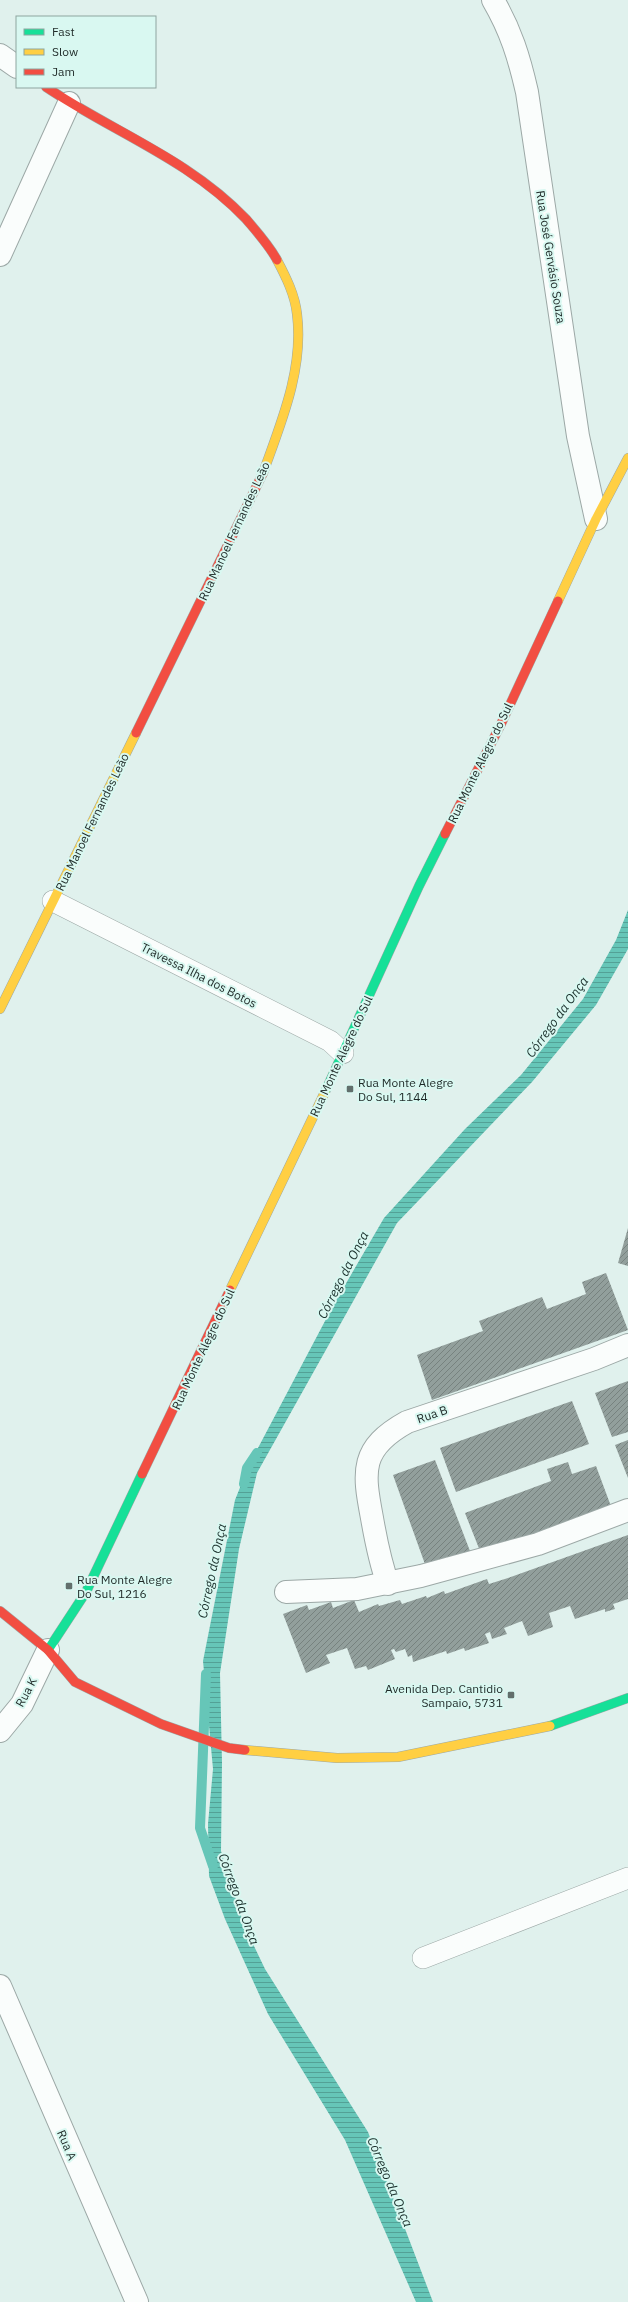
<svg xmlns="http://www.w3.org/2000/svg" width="628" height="2302" font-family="'IBM Plex Sans',sans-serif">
<defs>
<pattern id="water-rules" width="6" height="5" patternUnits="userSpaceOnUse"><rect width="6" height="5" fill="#66c6b8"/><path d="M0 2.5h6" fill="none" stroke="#53a196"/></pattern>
<pattern id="building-hatch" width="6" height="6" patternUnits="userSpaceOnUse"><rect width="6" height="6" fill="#929f9c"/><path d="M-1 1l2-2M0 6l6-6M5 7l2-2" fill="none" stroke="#77827f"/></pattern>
</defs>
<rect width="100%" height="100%" fill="#e0f1ed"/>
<path fill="url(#water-rules)" d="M628 910V949L596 1005 532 1082 397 1223 257 1473 239 1549 220 1673 222 1763 221 1851 244 1925 265 1969 368 2132 433 2302H416L345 2140 268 2014 225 1919 209 1876 208 1824 213 1769 203 1661 235 1500 249 1465 334 1304 384 1218 465 1129 521 1075 583 999 616 940Z"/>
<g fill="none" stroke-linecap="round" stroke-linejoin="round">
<g stroke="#66c6b8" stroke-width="10">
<path d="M244 1484 247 1468 257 1453"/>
<path d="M206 1674 200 1828 213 1866"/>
</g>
</g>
<g fill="url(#building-hatch)">
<path d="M628 1228V1266L618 1263Z"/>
<path d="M606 1273 628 1330 432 1400 417 1355 483 1331 479 1321 542 1297 547 1309 586 1294 582 1282Z"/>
<path d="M628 1381V1432L612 1437 595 1393Z"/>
<path d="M572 1401 589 1444 456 1492 440 1448Z"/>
<path d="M628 1440V1478L615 1445Z"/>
<path d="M435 1460 470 1551 426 1567 393 1475Z"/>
<path d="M568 1462 572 1474 596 1466 612 1509 482 1556 465 1513 551 1481 547 1469Z"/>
<path d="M628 1535V1599L613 1604 615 1609 605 1612V1609L575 1619 570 1606 549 1613 553 1627 528 1636 522 1621 504 1628 507 1634 492 1639 490 1632 485 1634 489 1643 465 1651 464 1648 447 1654 446 1651 413 1662 412 1655 408 1657 405 1649 396 1652 394 1649 391 1650 395 1659 368 1670 366 1666 355 1669 347 1648 326 1655 330 1663 306 1673 283 1614 307 1605 309 1610 331 1602 333 1608 354 1600 359 1612 378 1604 379 1606 400 1600 402 1604 426 1596 427 1598 444 1591 445 1594 487 1579 489 1584 508 1578Z"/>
</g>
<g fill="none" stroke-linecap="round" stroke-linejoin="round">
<defs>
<g id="lane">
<path d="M53 901 330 1041 343 1053"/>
<path d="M423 1958 628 1878"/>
</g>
<g id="street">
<path d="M493 0C511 31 519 57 527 92L578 436 596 519"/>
<path d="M0 55 17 67"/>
<path d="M0 255 69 103"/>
<path d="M388 1584C380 1562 376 1541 372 1518 363 1471 360 1448 407 1422L594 1359 628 1345"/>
<path d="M286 1592 357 1589 421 1576 538 1544 628 1510"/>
<path d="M0 1731 22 1704 48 1650"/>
<path d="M0 1986 137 2302"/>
</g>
<g id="fast">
<path d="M325 1092 419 886 445 834"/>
<path d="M48 1650 86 1592 142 1474"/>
<path d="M550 1726 628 1698"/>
</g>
<g id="slow">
<path d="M263 473C281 423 304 369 297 314 295 295 286 277 277 260"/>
<path d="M558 601 596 519 628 458"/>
<path d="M0 1009 136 733"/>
<path d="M230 1290 325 1092"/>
<path d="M245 1750 337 1758 398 1757 550 1726"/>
</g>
<g id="jam">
<path d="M46 87C113 132 189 159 246 219 257 232 269 245 277 260"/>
<path d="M136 733 263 473"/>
<path d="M445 834 501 724 558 601"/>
<path d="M142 1474 230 1290"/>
<path d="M0 1611 48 1650 75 1682 161 1724 229 1748 245 1750"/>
</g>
</defs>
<use href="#lane" stroke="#9ca8a6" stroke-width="22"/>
<use href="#street" stroke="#9ca8a6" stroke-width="24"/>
<use href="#fast" stroke="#9ca8a6" stroke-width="10"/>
<use href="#slow" stroke="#9ca8a6" stroke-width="10"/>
<use href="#jam" stroke="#9ca8a6" stroke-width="10"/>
<use href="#lane" stroke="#fafdfc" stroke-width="21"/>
<use href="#street" stroke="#fafdfc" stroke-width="22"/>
<use href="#fast" stroke="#16e098" stroke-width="9"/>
<use href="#slow" stroke="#ffcf43" stroke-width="9"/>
<use href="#jam" stroke="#f24e42" stroke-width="9"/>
</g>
<g fill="#626f6c" stroke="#d9f8f1" stroke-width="1.5">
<rect x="346" y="1085" width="8" height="8" rx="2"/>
<rect x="65" y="1582" width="8" height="8" rx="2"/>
<rect x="507" y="1691" width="8" height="8" rx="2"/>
</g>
<g text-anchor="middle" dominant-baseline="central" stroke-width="4" stroke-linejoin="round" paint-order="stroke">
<g font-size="12" fill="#1e2927" stroke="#d9f8f1">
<text transform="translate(551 257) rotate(81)">Rua José Gervásio Souza</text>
<text transform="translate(234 531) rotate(-65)">Rua Manoel Fernandes Leão</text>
<text transform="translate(480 763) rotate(-64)">Rua Monte Alegre do Sul</text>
<text transform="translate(92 822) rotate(-64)">Rua Manoel Fernandes Leão</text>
<text transform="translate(199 975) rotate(27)">Travessa Ilha dos Botos</text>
<text transform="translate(341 1056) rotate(-65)">Rua Monte Alegre do Sul</text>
<text transform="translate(203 1349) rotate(-65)">Rua Monte Alegre do Sul</text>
<text transform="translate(432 1414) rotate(-19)">Rua B</text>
<text transform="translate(26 1692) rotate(-62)">Rua K</text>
<text transform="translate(67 2145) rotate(67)">Rua A</text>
</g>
<g font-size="12" fill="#1e2927" stroke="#d9f8f1" text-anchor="start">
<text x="358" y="1082">Rua Monte Alegre<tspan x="358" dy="14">Do Sul, 1144</tspan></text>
<text x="77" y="1579">Rua Monte Alegre<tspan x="77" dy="14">Do Sul, 1216</tspan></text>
<text x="503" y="1688" text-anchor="end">Avenida Dep. Cantidio<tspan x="503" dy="14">Sampaio, 5731</tspan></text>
</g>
<g font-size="13" font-style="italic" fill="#1c312d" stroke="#d9f8f1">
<text transform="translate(557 1017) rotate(-54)">Córrego da Onça</text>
<text transform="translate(343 1275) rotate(-63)">Córrego da Onça</text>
<text transform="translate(212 1571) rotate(-78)">Córrego da Onça</text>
<text transform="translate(239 1899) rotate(70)">Córrego da Onça</text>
<text transform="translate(390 2182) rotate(67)">Córrego da Onça</text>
</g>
</g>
<rect x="16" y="16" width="140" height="72" fill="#d9f8f1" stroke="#8ea5a0"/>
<rect x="24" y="29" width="20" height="6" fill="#16e098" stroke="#8ea5a0"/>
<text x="52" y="36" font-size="12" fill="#1e2927">Fast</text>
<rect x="24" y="49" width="20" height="6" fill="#ffcf43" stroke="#8ea5a0"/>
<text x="52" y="56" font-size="12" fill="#1e2927">Slow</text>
<rect x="24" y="69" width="20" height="6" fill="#f24e42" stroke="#8ea5a0"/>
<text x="52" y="76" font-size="12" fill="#1e2927">Jam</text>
</svg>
